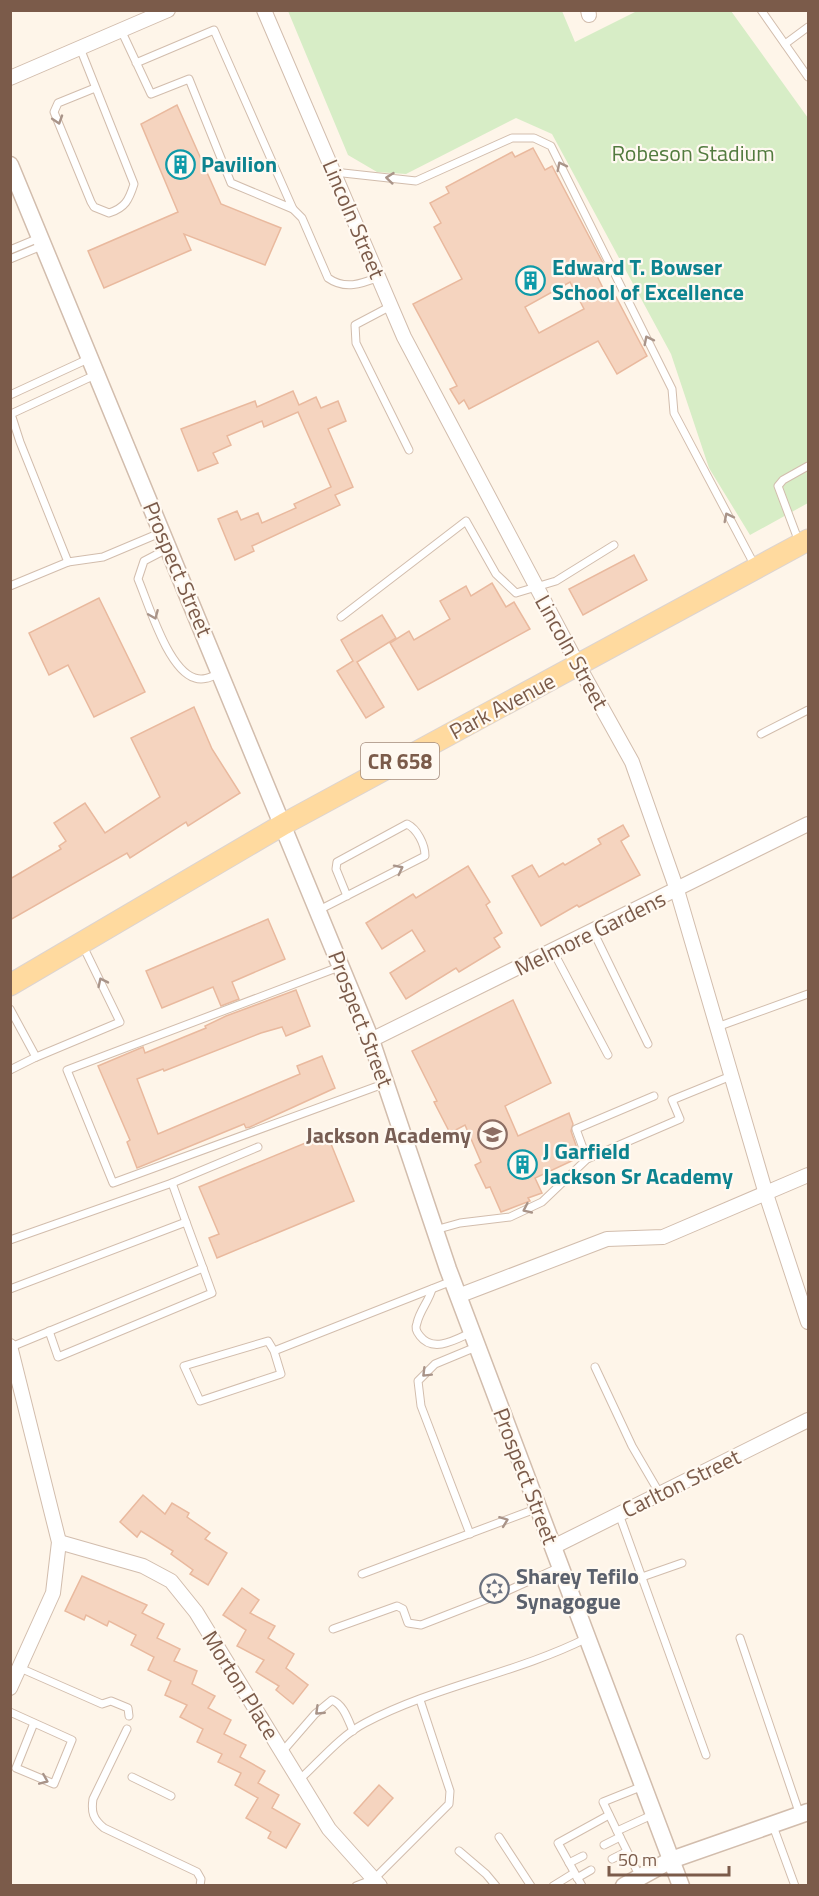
<svg xmlns="http://www.w3.org/2000/svg" width="819" height="1896" font-family="'Titillium Web',sans-serif">
<rect width="100%" height="100%" fill="#fef5e9"/>
<path fill="#d7edc6" d="M288 11H562L575 42 637 11H731L808 118V503L750 535 709 468 671 354 552 134 516 118 406 174 377 172 348 155Z"/>
<g fill="#f5d4bf" stroke="#e9b99e" stroke-width="1.5" fill-rule="evenodd">
<path d="M177 105 221 204 281 228 265 265 184 234 191 250 104 288 88 251 178 212 141 124Z"/>
<path d="M533 148 545 170 552 166 604 265 596 269 598 278 609 300 616 297 647 356 617 374 598 341 469 409 464 400 459 404 450 389 457 386 413 304 462 279 434 227 441 223 430 203 449 193 446 187 512 152 515 157ZM570 282 584 309 539 333 525 307Z"/>
<path d="M293 391 299 405 316 397 321 408 338 401 346 421 328 429 353 487 335 495 340 505 252 546 254 551 235 560 218 519 237 511 241 520 258 513 262 523 296 508 294 504 331 487 298 412 264 427 262 421 227 436 231 445 213 453 218 463 198 471 181 429 255 401 257 407Z"/>
<path d="M634 555 647 580 583 615 569 589Z"/>
<path d="M492 583 506 607 514 602 530 629 418 690 390 643 409 631 414 640 450 619 440 601 466 586 471 596Z"/>
<path d="M99 598 145 692 94 717 68 665 49 675 29 633Z"/>
<path d="M382 615 396 638 357 662 384 707 366 718 337 671 353 661 341 640Z"/>
<path d="M194 707 212 749 240 793 188 826 186 822 130 858 127 853 10 920V879L61 849 59 846 66 841 54 823 85 803 105 833 160 797 131 738Z"/>
<path d="M623 825 629 836 621 841 640 875 579 907 577 905 541 926 512 876 532 865 539 877 563 863 565 865 601 844 598 839Z"/>
<path d="M468 866 490 902 486 905 502 933 494 938 500 947 459 972 456 968 406 999 390 973 425 951 412 930 382 949 366 923 413 894 416 898Z"/>
<path d="M268 919 285 959 232 982 239 999 221 1006 213 987 162 1008 146 971Z"/>
<path d="M296 990 310 1026 286 1036 282 1027 261 1033 164 1071 163 1069 137 1079 158 1134 300 1074 297 1066 322 1056 335 1088 250 1127 246 1128 244 1124 137 1168 127 1142 130 1140 98 1066 143 1047 145 1053 206 1028 205 1026 226 1016Z"/>
<path d="M513 1000 551 1083 505 1106 518 1136 569 1113 573 1124 571 1131 580 1157 535 1178 542 1193 528 1198 530 1201 501 1212 490 1187 486 1188 475 1165 481 1162 465 1125 450 1133 434 1102 437 1101 412 1051Z"/>
<path d="M327 1134 354 1201 217 1258 209 1238 219 1234 199 1187Z"/>
<path d="M143 1495 165 1514 172 1503 189 1513 187 1517 210 1533 205 1539 227 1553 208 1585 190 1574 193 1570 171 1554 173 1551 141 1531 137 1537 120 1522Z"/>
<path d="M82 1576 147 1605 142 1613 164 1624 157 1638 180 1649 174 1661 197 1671 192 1684 215 1696 208 1708 231 1720 224 1734 246 1745 240 1757 265 1771 258 1783 279 1795 272 1808 300 1824 286 1848 268 1838 271 1832 246 1818 258 1798 235 1785 241 1773 218 1762 222 1754 197 1742 203 1729 180 1717 187 1705 165 1695 171 1681 148 1670 154 1657 131 1645 136 1635 109 1621 107 1626 86 1615 84 1620 65 1611Z"/>
<path d="M242 1588 259 1600 250 1613 275 1626 268 1638 294 1654 286 1668 308 1685 293 1704 276 1690 279 1686 256 1672 264 1660 237 1646 246 1630 223 1615Z"/>
<path d="M379 1785 393 1798 368 1826 354 1813Z"/>
</g>
<g fill="none" stroke-linecap="round" stroke-linejoin="round">
<defs>
<g id="service">
<path d="M761 10 808 77"/>
<path d="M121 30 151 94 189 79 231 183 293 209 214 30 136 63"/>
<path d="M785 44 808 27"/>
<path d="M80 48 134 184C129 200 125 208 109 213L94 207 91 202 54 112 58 103 95 88"/>
<path d="M334 172 416 181 512 138H534L551 146 672 389 674 413 755 566"/>
<path d="M293 209 302 218 328 278C345 290 361 284 379 277"/>
<path d="M10 250 39 238"/>
<path d="M10 259 44 245"/>
<path d="M391 306 355 325 356 343 409 450"/>
<path d="M95 375 11 414 20 442 68 562 103 557 160 533"/>
<path d="M10 395 88 359"/>
<path d="M799 542 778 486 783 480 808 466"/>
<path d="M167 549 144 561 138 579C149 605 168 670 195 678 203 681 211 677 218 674"/>
<path d="M10 586 68 562"/>
<path d="M341 617 466 521 496 574 516 593 556 581 614 545"/>
<path d="M761 734 808 710"/>
<path d="M319 910 425 856C425 844 417 829 407 824L337 862 336 869 347 896"/>
<path d="M593 931 648 1044"/>
<path d="M553 951 608 1055"/>
<path d="M339 967 67 1070 113 1183 386 1083"/>
<path d="M10 1009 36 1057"/>
<path d="M717 1027 808 994"/>
<path d="M10 1070 34 1058 120 1022 83 946"/>
<path d="M587 1159 576 1129 654 1096"/>
<path d="M172 1183 258 1147"/>
<path d="M435 1230 460 1223 510 1217 542 1202 587 1159 680 1119 672 1100 731 1076"/>
<path d="M10 1240 172 1183 186 1222"/>
<path d="M10 1289 186 1222 203 1268 11 1347"/>
<path d="M432 1289C429 1301 420 1310 417 1323 415 1328 416 1331 420 1336 433 1353 455 1340 470 1333"/>
<path d="M49 1331 58 1357 212 1293 203 1268"/>
<path d="M274 1351 281 1374 200 1401 184 1366 268 1341 274 1351 452 1281"/>
<path d="M595 1367 632 1446 660 1494"/>
<path d="M619 1514 706 1755"/>
<path d="M470 1534 421 1406 418 1381 435 1364 476 1347"/>
<path d="M362 1574 538 1508"/>
<path d="M642 1577 682 1563"/>
<path d="M333 1629 397 1606 403 1609 408 1623 421 1625 498 1595 560 1567"/>
<path d="M740 1638 800 1815"/>
<path d="M20 1668 102 1704 111 1701 128 1708 129 1716"/>
<path d="M10 1712 72 1740 54 1784 16 1768 34 1723"/>
<path d="M127 1729 93 1799C91 1812 93 1819 104 1828L197 1872 201 1879 200 1886"/>
<path d="M282 1752 315 1714 332 1700C344 1705 348 1720 353 1731"/>
<path d="M132 1777 171 1796"/>
<path d="M299 1780C319 1762 340 1736 365 1723 435 1686 515 1674 587 1638"/>
<path d="M773 1826 795 1886"/>
<path d="M617 1831 603 1802 643 1786"/>
<path d="M499 1837 531 1886"/>
<path d="M604 1845 620 1837"/>
<path d="M459 1851 486 1874 496 1886"/>
<path d="M612 1859 626 1852"/>
<path d="M569 1863 583 1856"/>
<path d="M640 1877 617 1831 652 1815"/>
<path d="M577 1878 591 1870"/>
<path d="M356 1886 374 1879 449 1804 450 1791 420 1700"/>
<path d="M553 1886 574 1873"/>
<path d="M582 1886 558 1843 609 1815"/>
</g>
<g id="minor">
<path d="M264 10 404 337 578 665 632 762 677 890 766 1194 808 1322"/>
<path d="M588 10 589 15"/>
<path d="M10 78 168 10"/>
<path d="M371 1040 808 824"/>
<path d="M458 1296 607 1239 663 1237 808 1175"/>
<path d="M10 1346 59 1542 53 1593 10 1688"/>
<path d="M59 1542 143 1566 171 1581 196 1612 329 1829 380 1886"/>
<path d="M553 1547 808 1420"/>
</g>
<g id="tertiary">
<path d="M10 165 371 1040 448 1269 681 1886"/>
<path d="M624 1886 671 1860 808 1812"/>
</g>
<path id="primary" d="M10 985 284 824 808 540"/>
</defs>
<use href="#service" stroke="#d2bdad" stroke-width="9"/>
<use href="#minor" stroke="#d2bdad" stroke-width="16"/>
<use href="#tertiary" stroke="#d2bdad" stroke-width="19"/>
<use href="#primary" stroke="#ddd4d0" stroke-width="23"/>
<use href="#service" stroke="#fff" stroke-width="7"/>
<use href="#minor" stroke="#fff" stroke-width="14"/>
<use href="#tertiary" stroke="#fff" stroke-width="16"/>
<use href="#primary" stroke="#ffda9f" stroke-width="21"/>
</g>
<defs><path id="oneway-chevron" d="M-2-3.5L2.5 0L-2 3.5" fill="none" stroke-width="1.6" stroke-linecap="round" stroke-linejoin="round" transform="scale(1.5)"/></defs>
<g stroke="#a99489">
<use href="#oneway-chevron" transform="translate(58 120) rotate(72)"/>
<use href="#oneway-chevron" transform="translate(561 166) rotate(-117)"/>
<use href="#oneway-chevron" transform="translate(390 178) rotate(-174)"/>
<use href="#oneway-chevron" transform="translate(648 340) rotate(-117)"/>
<use href="#oneway-chevron" transform="translate(728 517) rotate(-117)"/>
<use href="#oneway-chevron" transform="translate(154 615) rotate(67)"/>
<use href="#oneway-chevron" transform="translate(399 869) rotate(-27)"/>
<use href="#oneway-chevron" transform="translate(102 982) rotate(-116)"/>
<use href="#oneway-chevron" transform="translate(527 1209) rotate(155)"/>
<use href="#oneway-chevron" transform="translate(426 1373) rotate(135)"/>
<use href="#oneway-chevron" transform="translate(504 1521) rotate(-21)"/>
<use href="#oneway-chevron" transform="translate(319 1711) rotate(136)"/>
<use href="#oneway-chevron" transform="translate(44 1780) rotate(23)"/>
</g>
<defs>
<symbol id="building-ring" viewBox="-11 -11 22 22"><circle r="9.5" fill="#fff9f1" stroke="#0f9aa8" stroke-width="1.5"/><path d="M-4-6H4V6H1V3H-1V6H-4ZM-2.5-4.3h1.7v1.8h-1.7ZM.8-4.3h1.7v1.8H.8ZM-2.5-1h1.7V.8h-1.7ZM.8-1h1.7V.8H.8Z" fill="#0f9aa8"/></symbol>
<symbol id="school-ring" viewBox="-11 -11 22 22"><circle r="9.5" fill="#fff9f1" stroke="#8d6e63" stroke-width="1.5"/><path d="M0-5L7-2L0 1L-7-2ZM-4 1L0 2.5L4 1V4Q0 6-4 4Z" fill="#8d6e63"/></symbol>
<symbol id="synagogue-ring" viewBox="-11 -11 22 22"><circle r="9.5" fill="#fff9f1" stroke="#6b7280" stroke-width="1.5"/><path d="M0-6.5L5.6 3.2H-5.6ZM0 6.5L5.6-3.2H-5.6Z" fill="#6b7280"/></symbol>
</defs>
<g fill-rule="evenodd">
<use href="#building-ring" x="164" y="148" width="33" height="33"/>
<use href="#building-ring" x="514" y="264" width="33" height="33"/>
<use href="#school-ring" x="476" y="1118" width="33" height="33"/>
<use href="#building-ring" x="506" y="1148" width="33" height="33"/>
<use href="#synagogue-ring" x="478" y="1572" width="33" height="33"/>
</g>
<g text-anchor="middle" dominant-baseline="central" stroke-width="4.5" stroke-linejoin="round" paint-order="stroke">
<rect fill="#fff9f1" stroke="#a38a7c" stroke-width="1.5" x="361" y="743" width="78" height="36" rx="4.5"/>
<g font-size="21" font-weight="bold" fill="#7b5b4a">
<text x="400" y="761">CR 658</text>
</g>
<g font-size="22" fill="#527b3e" stroke="#fff9f1">
<text x="693" y="153">Robeson Stadium</text>
</g>
<g font-size="22" font-weight="bold" fill="#0d838f" stroke="#fff9f1" text-anchor="start">
<text x="201" y="164">Pavilion</text>
<text x="552" y="267">Edward T. Bowser<tspan x="552" dy="25">School of Excellence</tspan></text>
<text x="543" y="1151">J Garfield<tspan x="543" dy="25">Jackson Sr Academy</tspan></text>
</g>
<g font-size="22" fill="#7b5b4a" stroke="#fff9f1">
<text transform="translate(354 219) rotate(67)">Lincoln Street</text>
<text transform="translate(178 569) rotate(67)">Prospect Street</text>
<text transform="translate(572 652) rotate(61)">Lincoln Street</text>
<text transform="translate(502 706) rotate(-28)">Park Avenue</text>
<text transform="translate(590 933) rotate(-26)">Melmore Gardens</text>
<text transform="translate(361 1019) rotate(69)">Prospect Street</text>
<text transform="translate(526 1476) rotate(69)">Prospect Street</text>
<text transform="translate(681 1483) rotate(-26)">Carlton Street</text>
<text transform="translate(241 1685) rotate(58)">Morton Place</text>
</g>
<g font-size="22" font-weight="bold" fill="#785e54" stroke="#fff9f1" text-anchor="end">
<text x="471" y="1135">Jackson Academy</text>
</g>
<g font-size="22" font-weight="bold" fill="#5b616d" stroke="#fff9f1" text-anchor="start">
<text x="516" y="1576">Sharey Tefilo<tspan x="516" dy="25">Synagogue</tspan></text>
</g>
</g>
<rect width="819" height="1896" fill="none" stroke="#7b5b4a" stroke-width="24"/>
<path d="M609 1866v9h120v-9" fill="none" stroke="#7b5b4a" stroke-width="3"/>
<text x="618" y="1866" font-size="18" fill="#7b5b4a" stroke="#fff9f1" stroke-width="4.5" paint-order="stroke">50 m</text>
</svg>
